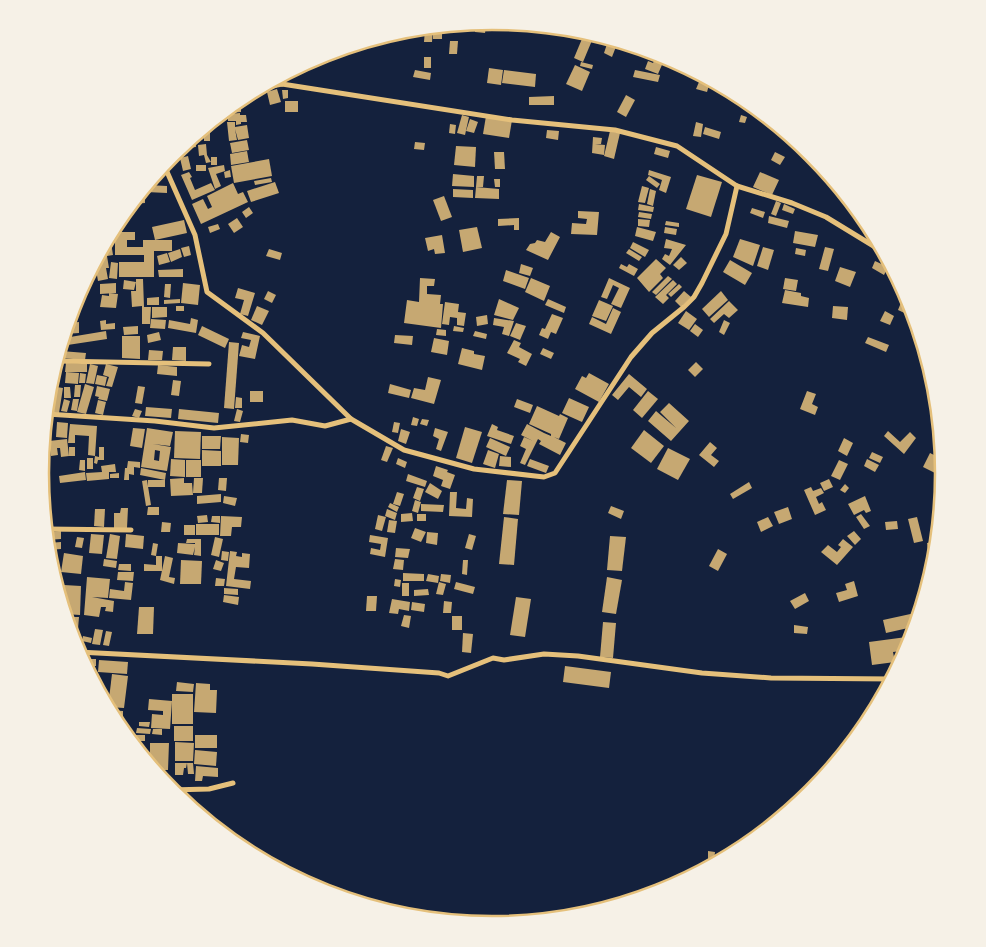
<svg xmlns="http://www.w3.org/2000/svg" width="986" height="947" font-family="'Sofia Sans Condensed',sans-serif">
<rect width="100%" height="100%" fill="#14213d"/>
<g fill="#c6a872" fill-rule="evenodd">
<path d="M475 27H486L485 33 475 32Z"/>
<path d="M425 29H433L432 42H424Z"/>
<rect x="433" y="29" width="9" height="10"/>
<path d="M584 34 593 38 583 62 574 58Z"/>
<path d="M450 41H458L457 54H449Z"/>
<path d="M608 41 617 44 612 57 604 53Z"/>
<path d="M657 55 665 58 658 74 645 69 648 61 653 63Z"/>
<rect x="424" y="57" width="7" height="11"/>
<path d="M581 62 593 65 592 69 580 66Z"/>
<path d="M575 65 590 72 582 91 566 84Z"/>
<path d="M489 68 503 70 501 85 487 83Z"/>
<path d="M415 70 431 73 430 80 413 77Z"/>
<path d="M504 70 536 74 535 87 502 83Z"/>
<path d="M635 70 660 75 658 82 633 77Z"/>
<path d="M699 82 709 85 707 92 696 89Z"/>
<path d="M277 89 281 102 270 105 267 92Z"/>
<path d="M282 90H288V98L283 99Z"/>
<path d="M626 95 635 100 626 117 617 112Z"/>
<path d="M554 96V105H529V97Z"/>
<rect x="285" y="101" width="13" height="11"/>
<path d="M231 106H241V112L229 113V108Z"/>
<path d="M240 113V115H246L247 122H241V124L236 125V121H228V114Z"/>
<path d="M462 115 469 117 465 135 457 133Z"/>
<path d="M741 115 747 117 745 123 739 122Z"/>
<path d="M486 116 512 120 509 138 483 134Z"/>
<path d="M470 119 478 122 474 133 466 131Z"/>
<path d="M227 122H235V127L247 125 249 138 238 140 235 129 237 140 229 141Z"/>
<path d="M696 122 703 124 701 137 693 136Z"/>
<path d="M450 124 456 125 455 134 449 133Z"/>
<path d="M705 127 721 132 719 139 703 134Z"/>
<path d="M204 130 210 131V141H204Z"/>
<path d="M547 130 559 131 558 140 546 138Z"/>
<path d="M610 131 620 133 614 159 604 156Z"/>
<path d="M195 136 196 147 179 149Z"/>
<path d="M593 137 602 138 601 144H595L605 145 604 155 592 153Z"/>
<path d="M247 140 249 150 232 153 230 143Z"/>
<path d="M415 142 425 143 424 150 414 149Z"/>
<path d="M206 144 207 155 211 162 206 163 204 155 199 156 198 145Z"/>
<path d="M456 146 476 147 475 167 454 165Z"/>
<path d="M656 147 670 151 668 158 654 154Z"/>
<path d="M247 151 249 162 231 165 230 154Z"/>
<path d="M494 152H504L505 169H495Z"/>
<path d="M775 152 785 157 780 165 771 160Z"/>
<path d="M188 156 191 169 183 171 180 158Z"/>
<rect x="211" y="157" width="6" height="8"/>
<path d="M269 159 272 176 234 183 231 166Z"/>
<rect x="196" y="165" width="10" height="6"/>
<path d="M224 165 225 171 216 174 221 186 215 189 208 168Z"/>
<path d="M163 167 164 176 154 177Z"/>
<path d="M230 170 231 177 225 178 224 172Z"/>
<path d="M649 170 671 177 666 193 659 190 662 180 648 175Z"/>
<path d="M189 172 192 177 190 178 195 190 211 183 215 190 192 200 181 175Z"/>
<path d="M760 172 779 180 772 195 753 187Z"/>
<path d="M453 174 474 176V187L452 186Z"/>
<path d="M697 175 722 182 711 217 686 209Z"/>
<path d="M477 176H484L483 187H476Z"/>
<path d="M649 176 660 184 657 188 646 180Z"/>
<path d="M271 178 272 182 255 185 254 181Z"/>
<path d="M494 179H500V187H495Z"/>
<path d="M275 182 279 193 251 202 247 191Z"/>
<path d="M233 183 238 194 243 192 248 202 201 224 192 204 203 199 208 209 212 207 207 196Z"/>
<path d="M147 185 167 186V193L146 192Z"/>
<path d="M642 186 649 188 645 203 638 202Z"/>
<path d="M476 187 499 189V199L475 198Z"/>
<path d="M453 189 473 190V198L453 197Z"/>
<path d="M650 189 656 191 653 206 647 204Z"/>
<path d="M138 196H145V203L132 204Z"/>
<path d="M444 196 452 217 441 221 433 200Z"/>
<path d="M776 201 781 203 776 216 771 214Z"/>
<path d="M639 204 654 207 653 212 638 210Z"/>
<path d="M784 204 795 209 793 214 782 210Z"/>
<path d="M249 207 253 213 246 218 242 212Z"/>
<path d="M752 208 765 212 763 218 750 213Z"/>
<path d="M578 211 599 212 597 235 571 234 572 223 586 224 587 219 578 218Z"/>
<path d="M639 212 652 214 651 219 638 217Z"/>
<path d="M769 216 789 221 787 228 768 223Z"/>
<path d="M237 218 243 227 234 233 228 224Z"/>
<path d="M519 218V230H514V225L498 226V219Z"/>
<path d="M638 219 650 220 649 227 638 226Z"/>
<path d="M184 220 187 233 155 240 152 227Z"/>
<path d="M666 221 679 223V227L665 225Z"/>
<path d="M218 224 220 229 210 233 208 227Z"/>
<path d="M477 227 482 248 463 252 459 230Z"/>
<path d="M637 227 656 232 653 241 635 236Z"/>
<path d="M665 227 677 229 676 235 664 233Z"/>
<path d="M795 231 818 235 815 247 793 243Z"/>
<path d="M115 232H135V240H127V247H143V240H172V251H167L166 248 167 251H154V277H119V262H144V255H115Z"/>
<path d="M551 232 560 237 548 260 526 250 530 244 535 243 537 240 545 242Z"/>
<path d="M442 235 445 253 435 254 434 249 428 251 425 238Z"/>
<path d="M110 236 113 255 107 256 109 268H106L108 279 98 281 95 264 98 258 104 257 103 249Z"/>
<path d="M666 239 686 245 670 265 662 259 665 254 669 256 672 249 664 248Z"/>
<path d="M740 239 760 245 753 266 733 257Z"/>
<path d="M633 242 649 250 645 257 630 248Z"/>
<path d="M189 246 191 255 184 257 181 248Z"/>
<path d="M763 247 774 250 768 270 757 266Z"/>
<path d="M825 247 834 249 828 271 819 269Z"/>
<path d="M796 248 806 250 805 256 795 254Z"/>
<path d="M180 249 182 257 171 262 168 253Z"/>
<path d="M269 249 282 253 280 260 266 256Z"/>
<path d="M629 249 642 257 639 261 626 253Z"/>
<path d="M167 253 170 262 159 265 157 256Z"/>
<path d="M681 257 687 263 679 270 673 265Z"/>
<path d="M656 259 666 268 660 274 663 278 649 292 637 278Z"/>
<path d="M730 260 752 273 745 285 723 272Z"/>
<path d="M875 261 888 267 884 275 872 268Z"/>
<path d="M111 262 118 263 117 279 109 278Z"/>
<path d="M521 264 533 268 530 276 519 273Z"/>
<path d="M621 264 627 267 629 264 638 269 634 276 619 268Z"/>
<path d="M840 267 856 272 850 287 835 281Z"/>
<path d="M183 269V277H159L158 270Z"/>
<path d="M506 270 529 278 525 289 503 281Z"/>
<path d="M668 276 672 279 656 295 652 292Z"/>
<path d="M420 278 435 279 434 286H427V294L441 295 440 304H443L441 328 404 323 407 300 419 302Z"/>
<path d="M531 278 550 286 544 301 525 292Z"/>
<path d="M609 278 630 288 621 308 611 304 619 288 613 285 607 299 601 297Z"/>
<path d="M785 278 798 280 796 291 783 289Z"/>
<path d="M136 279H143L144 307H151L150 324H142V306L132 307 131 291H138H136Z"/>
<path d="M124 280 136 282 134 290 123 289Z"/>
<path d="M673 280 677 284 666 295 669 298 663 304 655 297Z"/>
<path d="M116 283V293L100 294V284Z"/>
<path d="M183 283 200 285 198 305 181 303Z"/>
<path d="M165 284H171L170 298 164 297Z"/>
<path d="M679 284 682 287 671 297 668 294Z"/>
<path d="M238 288 255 293 248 316 240 314 244 300 235 298Z"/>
<path d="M785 290 801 293V296L809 298 808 307 782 303Z"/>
<path d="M268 291 276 295 272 303 264 299Z"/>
<path d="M684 291 691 297 681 307 675 301Z"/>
<path d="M721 291 728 300 709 317 702 309Z"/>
<path d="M109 293 118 294 116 308 100 307 102 295 109 296Z"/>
<path d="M159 297V305H147V298Z"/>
<path d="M180 299V303L164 304V300Z"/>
<path d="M499 299 519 308 513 320 494 315Z"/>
<path d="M548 299 566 307 564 313 545 305Z"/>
<path d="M599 300 613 306 606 321 592 316Z"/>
<path d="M902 300 912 305 914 309 911 316 898 310Z"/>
<path d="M729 301 738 310 729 318 724 314 714 323 710 319Z"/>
<path d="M445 302 459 304 458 312 466 313 464 326 457 325V318L450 317 449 325 442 324Z"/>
<path d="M176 306H181V308V306H184V311H176Z"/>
<path d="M257 306 269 311 262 325 251 320Z"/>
<path d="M833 306 848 307 847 320 832 318Z"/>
<path d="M152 307H167V317L152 318Z"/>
<path d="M613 308 621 312 611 334 589 324 592 317 606 324Z"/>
<path d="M686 311 697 319 689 330 678 323Z"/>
<path d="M885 311 894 316 890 325 880 321Z"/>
<path d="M552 314 563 318 556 334 551 332 548 339 539 335 542 328 545 329Z"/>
<path d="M487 315 488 324 477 326 476 317Z"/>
<path d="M191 318 198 320 196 333 168 328 169 320 190 324Z"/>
<path d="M494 318 514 321 509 336 502 334 504 327 493 325Z"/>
<path d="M151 319 166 320 165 329 150 328Z"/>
<path d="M106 320V324L115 323V329L101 330 100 321Z"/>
<path d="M724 320 730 323 724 335 719 332Z"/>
<path d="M79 322V333L65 334 68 323Z"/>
<path d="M516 323 526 326 520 340 510 336Z"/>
<path d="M695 324 703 330 698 337 690 331Z"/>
<path d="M138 326V334L124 335 123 327Z"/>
<path d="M202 326 229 339 225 348 198 335Z"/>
<path d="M454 326 464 328 463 332 453 331Z"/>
<path d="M437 329 446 330V336L436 335Z"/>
<path d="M106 331 107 339 61 346 64 338Z"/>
<path d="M475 331 487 334 486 339 473 336Z"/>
<path d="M159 332 161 340 148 343 147 335Z"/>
<path d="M243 332 260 336 255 359 239 356 242 345 249 347 251 340 241 338Z"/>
<path d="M395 335 413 336 412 345 394 343Z"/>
<path d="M122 336H140V359L122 358Z"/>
<path d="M868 337 889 345 886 352 865 343Z"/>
<path d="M434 338 449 341 447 355 431 352Z"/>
<path d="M514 340 521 343 519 347 532 354 526 366 518 362 520 359 507 353Z"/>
<path d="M229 342 239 343 234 409 224 408Z"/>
<path d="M173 347H186V361L172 360Z"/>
<path d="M462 348 474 351V354L485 356 482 370 458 364Z"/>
<path d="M543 348 554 353 551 359 540 354Z"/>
<path d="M149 350 163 351 162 360H148Z"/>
<path d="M61 351 86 353 85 360 61 358Z"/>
<path d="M696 362 703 369 695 377 688 370Z"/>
<path d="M66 363 87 364V372H65Z"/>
<path d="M90 364 98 366 94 384 86 383Z"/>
<path d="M106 364 118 367 112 387 106 386 109 377 103 375Z"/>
<path d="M158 365 177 367V376L157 374Z"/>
<path d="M55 367 59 368 56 385 50 384Z"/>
<path d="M932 369 936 383 935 385 927 383Z"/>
<path d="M66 372 79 373 78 384 65 383Z"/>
<path d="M80 373 86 374 85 383H79Z"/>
<path d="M589 373 609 384 599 402 575 389 582 376 586 378Z"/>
<path d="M629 374 647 389 641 397 629 387 618 400 612 395Z"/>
<path d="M97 375 107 377 105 386 95 384Z"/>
<path d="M428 377 441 380 434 404 411 398 414 388 425 390Z"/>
<path d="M173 380 181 381 179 396 171 395Z"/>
<path d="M85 384 94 387 86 414 77 412Z"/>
<path d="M390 384 411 390 409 398 388 393Z"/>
<path d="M75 385H81L80 397H74Z"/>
<path d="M49 386 63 388 59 413 47 412Z"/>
<path d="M97 386 110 389 107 401 98 399 99 397 95 396Z"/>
<path d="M138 386 145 387 142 404 135 403Z"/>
<path d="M64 387H70L71 398H64Z"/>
<rect x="250" y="391" width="13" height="11"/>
<path d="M648 391 658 399 642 418 633 410Z"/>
<path d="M807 391 816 394 812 404 818 407 815 415 800 409Z"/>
<path d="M236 397 242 398V408H235Z"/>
<path d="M569 398 589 407 582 422 562 413Z"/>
<path d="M64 399 70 401 67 412 61 411Z"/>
<path d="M73 399H79L77 411 71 410Z"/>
<path d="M517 399 533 405 530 413 514 407Z"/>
<path d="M98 400 106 402 103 415 95 413Z"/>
<path d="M669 403 689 421 671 441 648 421 656 411 676 428 660 412Z"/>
<path d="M537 406 559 416 560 414 568 418 559 439 554 437 566 443 560 455 539 444 541 441 538 439 525 465 520 463 526 449 520 446 524 437 533 441 521 435 527 424 544 433 551 436V434L529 424Z"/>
<path d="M146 407 172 409 171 418 145 416Z"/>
<path d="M135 409 142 411 139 418 132 416Z"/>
<path d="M179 409 219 413 218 423 178 419Z"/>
<path d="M237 409 243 411 240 422 234 421Z"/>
<path d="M413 417 419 419 417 426 411 425Z"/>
<path d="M422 419 429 420 427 426 420 424Z"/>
<path d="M57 422 68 423 67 438 56 437Z"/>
<path d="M394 422 400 423 398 433 392 432Z"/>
<path d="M70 424 97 426 95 456 88 455 89 436 75 435V443H68Z"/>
<path d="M492 424 498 427 497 430 514 436 511 444 487 436Z"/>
<path d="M465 427 482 432 472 463 456 458Z"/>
<path d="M133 428 145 429 142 448 130 446Z"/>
<path d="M147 428 173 432 170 446 153 444 171 447 167 471 141 467ZM155 450 160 451 159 461 154 460Z"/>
<path d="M435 428 448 432 441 451 436 449 439 439 433 436Z"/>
<path d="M401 429 410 432 406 444 398 441Z"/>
<path d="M644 430 664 446 651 463 631 448Z"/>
<path d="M175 431 201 432 200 459 174 458Z"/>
<path d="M888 431 900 442 910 432 916 438 904 454 884 436Z"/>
<path d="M241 434 249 435 248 443 240 442Z"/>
<path d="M202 436H221L220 449H202Z"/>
<path d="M222 437 239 438 238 465H222Z"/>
<path d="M490 438 510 447 506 456 486 447Z"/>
<path d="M844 438 853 443 847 456 838 451Z"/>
<path d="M67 439 69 456 61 457 60 448H57L58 455 51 456 49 441Z"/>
<path d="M710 442 717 448 711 455 719 461 714 467 699 455Z"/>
<path d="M386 446 393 448 387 462 381 460Z"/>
<rect x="69" y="447" width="6" height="9"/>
<path d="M99 447H104V460H98L97 464 94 463 95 456 99 457Z"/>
<path d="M668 448 690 459 678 480 657 469Z"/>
<path d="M202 450 221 451V466H202Z"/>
<path d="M488 450 499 454 495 468 483 464Z"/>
<path d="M872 452 883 457 880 463 869 458Z"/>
<path d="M930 453 944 460 945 473 943 477 923 467Z"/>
<path d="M500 456 511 457V467L499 466Z"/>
<rect x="87" y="458" width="6" height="11"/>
<path d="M398 458 407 462 405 468 396 464Z"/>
<path d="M171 459 185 460V477L170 476Z"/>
<path d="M530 459 549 466 546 473 527 466Z"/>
<path d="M867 459 879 465 875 472 864 466Z"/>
<path d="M80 460H85V471L79 470Z"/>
<rect x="186" y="460" width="15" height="17"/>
<path d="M839 460 848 464 840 480 831 476Z"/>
<path d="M128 461 140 462V468L134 467V475L129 474V480H124L125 468H127Z"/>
<path d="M115 464 116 472H109V479L87 481 86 473 102 472 101 466Z"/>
<path d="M436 466 448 470 447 472 455 475 450 489 441 486 443 480 433 476Z"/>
<path d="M141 468 166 473 165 480 140 475Z"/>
<path d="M85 472 86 480 60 483 59 476Z"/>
<path d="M119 473V478H110V474Z"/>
<path d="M408 474 427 481 425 487 406 481Z"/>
<path d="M184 478V483H192L193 495 171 496 170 479Z"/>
<path d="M194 478H203L202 493H193Z"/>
<path d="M219 478H227L226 491 218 490Z"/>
<path d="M829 479 833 487 824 491 820 483Z"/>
<path d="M147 480 151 505 146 506 142 481Z"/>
<rect x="148" y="480" width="17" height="7"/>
<path d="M507 480 522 481 519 515 503 514Z"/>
<path d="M749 482 752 488 733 499 730 494Z"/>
<path d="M430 483 442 491 438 499 425 492Z"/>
<path d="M845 484 849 488 845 493 840 490Z"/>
<path d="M417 487 424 489 420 501 413 498Z"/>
<path d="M811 487 813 491 821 488 824 493 816 497 819 504 822 502 826 510 815 515 804 490Z"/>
<path d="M397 492 404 494 400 506 393 504Z"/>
<path d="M450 492H457L456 508 466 509 467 498 473 499 472 517 449 516Z"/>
<path d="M221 494V502L197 504V496Z"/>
<path d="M224 496 237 498 235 506 223 503Z"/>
<path d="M865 496 871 511 866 513 864 510 854 515 848 504Z"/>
<path d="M415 500 421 502 418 513 412 511Z"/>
<path d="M390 503 399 507 397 512 388 507Z"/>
<path d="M421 504 444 505 443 512 421 511Z"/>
<path d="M611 506 624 511 621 519 608 513Z"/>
<path d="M148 507H159V515H147Z"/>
<path d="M788 507 792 519 779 524 774 512Z"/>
<path d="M121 508H128L127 528H114V513H120Z"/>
<path d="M95 509H105L104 527 94 526Z"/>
<path d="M387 509 397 513 395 520 385 516Z"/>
<path d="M412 513 413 521 401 522V514Z"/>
<rect x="417" y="514" width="9" height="7"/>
<path d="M861 514 870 526 864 529 856 517Z"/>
<path d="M207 515 208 522 198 523 197 516Z"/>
<path d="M378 515 386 517 382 531 375 529Z"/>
<path d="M212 516H220V523L211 522Z"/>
<path d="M221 516 242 517 241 527H232L231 536H220Z"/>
<path d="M504 517 518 519 514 565 499 564Z"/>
<path d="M768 517 773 526 761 532 757 522Z"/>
<path d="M917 517 923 541 914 543 908 519Z"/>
<path d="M389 520 397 521 395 533 387 532Z"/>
<path d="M897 521 898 529 886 530 885 522Z"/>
<path d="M162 522 171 523 170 532H161Z"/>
<rect x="196" y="524" width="23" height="11"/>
<rect x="184" y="525" width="11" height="10"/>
<path d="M415 528 426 532 421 542 411 538Z"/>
<path d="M61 531V539L47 540V532Z"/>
<path d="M854 531 861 539 855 545 847 536Z"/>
<path d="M427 532 438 533 437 545 426 543Z"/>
<path d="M91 534 104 535 102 554 89 553Z"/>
<path d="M110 534 120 536 117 559 106 558Z"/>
<path d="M126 534 144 536 143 549 125 547Z"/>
<path d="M469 534 476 536 472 550 465 548Z"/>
<path d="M370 535 388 538 385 557 370 554 371 548 380 550 381 544 369 542Z"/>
<path d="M610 536 626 537 622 571 607 570Z"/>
<path d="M77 537 84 538 82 548 75 547Z"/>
<path d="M215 537 223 539 219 557 211 555Z"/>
<path d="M187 539H201V556L194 555 195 547 193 555 177 553 178 543 195 544V543H186Z"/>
<path d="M843 539 853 547 837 565 821 552 828 545 837 552 841 547 838 545Z"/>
<path d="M939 541 938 550 928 552 927 543Z"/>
<path d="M61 542V549L48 550V543Z"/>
<path d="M153 543 158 544 156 556 151 555Z"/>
<path d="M396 548 410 549 408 558 395 557Z"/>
<path d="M718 549 727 554 718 571 709 566Z"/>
<path d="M222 551 229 552 228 561 221 560Z"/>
<path d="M230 551 237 552 236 556 242 557V553L250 554 249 568 236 567 234 579 251 581 250 589 226 586Z"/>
<path d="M64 553 83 556 81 574 61 572Z"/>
<path d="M156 556H162V571H144V564L156 565Z"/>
<path d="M165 556 173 558 169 577 175 578 174 584 160 580Z"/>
<path d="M104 559 117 561 116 568 103 566Z"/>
<path d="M395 559 404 560 403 570 393 569Z"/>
<path d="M181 560 202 561 201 584H180Z"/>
<path d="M216 560 224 563 221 571 213 569Z"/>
<path d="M463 560H468L467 575 462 574Z"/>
<path d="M50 562H57V576H54Z"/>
<path d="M119 564H131V571L118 570Z"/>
<path d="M118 572H134L133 581 117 580Z"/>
<path d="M403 573 424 574V581H403Z"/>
<path d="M428 574 439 576 438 583 426 581Z"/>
<path d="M441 574 451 575 450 583 440 581Z"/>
<path d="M87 577 110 579 108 598 92 597 114 601 113 612 105 611 106 607H101L99 617 84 615Z"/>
<path d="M607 577 622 580 616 614 602 612Z"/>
<path d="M216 578 225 579 224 586H215Z"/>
<path d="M395 579 401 580 400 587 394 586Z"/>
<path d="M854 581 858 596 839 602 836 593 847 590 845 584Z"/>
<path d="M125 582 133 583 131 600 109 598 110 589 124 591Z"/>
<path d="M439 582 446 584 443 595 436 594Z"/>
<path d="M456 582 475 587 473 594 454 589Z"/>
<rect x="402" y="583" width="7" height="13"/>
<path d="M64 585 81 586 80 615 65 614 63 606Z"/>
<path d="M224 588 238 589V595L224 594Z"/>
<path d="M428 589 429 595 414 596V590Z"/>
<path d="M805 593 809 601 795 609 790 601Z"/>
<path d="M224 595 239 597 238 605 223 602Z"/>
<path d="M367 596H377L376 611H366Z"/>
<path d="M516 597 531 599 525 637 510 635Z"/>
<path d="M392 599 410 602 409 611 399 609 398 614 389 613Z"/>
<path d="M444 601 452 602 451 613H443Z"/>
<path d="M412 602 425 604 424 612 411 610Z"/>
<path d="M139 607H154L153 634H137Z"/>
<path d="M915 613 917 626 886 633 883 620Z"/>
<path d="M404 615 411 616 409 628 401 626Z"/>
<rect x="452" y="616" width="10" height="14"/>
<path d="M66 617H79L78 629H70Z"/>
<path d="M603 622 616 623 613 658 600 657Z"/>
<path d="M794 625 808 627 807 634 794 633Z"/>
<path d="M95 629 103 630 100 645 92 644Z"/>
<path d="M70 630 77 631 76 648 75 646Z"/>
<path d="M106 631 112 632 109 646 103 645Z"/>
<path d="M463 633 473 634 471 653 462 652Z"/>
<path d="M83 636 92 638 91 643 82 641Z"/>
<path d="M914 636 909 650 893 652 895 662 872 665 869 642Z"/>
<rect x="88" y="659" width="8" height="7"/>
<path d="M99 660 128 662 127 674 98 672Z"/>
<path d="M565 666 611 672 609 688 563 682Z"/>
<path d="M112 674 128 676 124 708 108 707Z"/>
<path d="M177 682 194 684 193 692 176 691Z"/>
<path d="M196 683 210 684V690H217L216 713 194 712Z"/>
<rect x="172" y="694" width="21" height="30"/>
<path d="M149 699 172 701 170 729 151 728 152 714 163 715V711L148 710Z"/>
<path d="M109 710 123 711V722H115Z"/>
<path d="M139 722H150L149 727 139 726Z"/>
<rect x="174" y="726" width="19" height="15"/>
<path d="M137 728 151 729 150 734 136 733Z"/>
<path d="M153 729H162V735L152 734Z"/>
<rect x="133" y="735" width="12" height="6"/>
<rect x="195" y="735" width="22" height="13"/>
<path d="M175 742 194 743 193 761H187V760V761H175Z"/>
<path d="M150 743H169L168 770H157V761H149V764L145 759H150Z"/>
<path d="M195 750 217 752 216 766 194 764Z"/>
<path d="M175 763H187L186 768H184L183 775H175Z"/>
<path d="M187 763H193L194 774H188Z"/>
<path d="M196 766 218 768V777L203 776 202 781H195Z"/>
<path d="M175 795H190V803H193L192 809Z"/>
<path d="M786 805 793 806V809L785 816Z"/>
<path d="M708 851 715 852 714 861 708 860Z"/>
</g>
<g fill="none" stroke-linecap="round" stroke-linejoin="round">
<g stroke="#e5c07b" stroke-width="5">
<path d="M282 84 285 74"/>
<path d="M257 89 282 84 512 120 615 130 677 146 737 186 792 203 826 217 885 253"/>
<path d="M164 165 195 235 207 292 263 333 351 419 404 450 474 469 544 477 555 473 631 357 652 333 684 307 694 297 702 283 726 234 737 186"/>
<path d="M57 361 209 364"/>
<path d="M47 414 155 421 214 428 292 420 325 426 351 419"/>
<path d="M46 529 131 530"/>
<path d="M78 652 312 664 439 673 448 676 493 658 504 660 544 654 578 656 702 673 771 678 893 679"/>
<path d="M170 790 209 789 233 783"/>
</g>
</g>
<path d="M0 0H986V947H0ZM49 473a443 443 0 1 1 886 0a443 443 0 1 1-886 0Z" fill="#f6f1e7" fill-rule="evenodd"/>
<path fill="none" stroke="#e5c07b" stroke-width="2.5" d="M49 473a443 443 0 1 1 886 0a443 443 0 1 1-886 0Z"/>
</svg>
